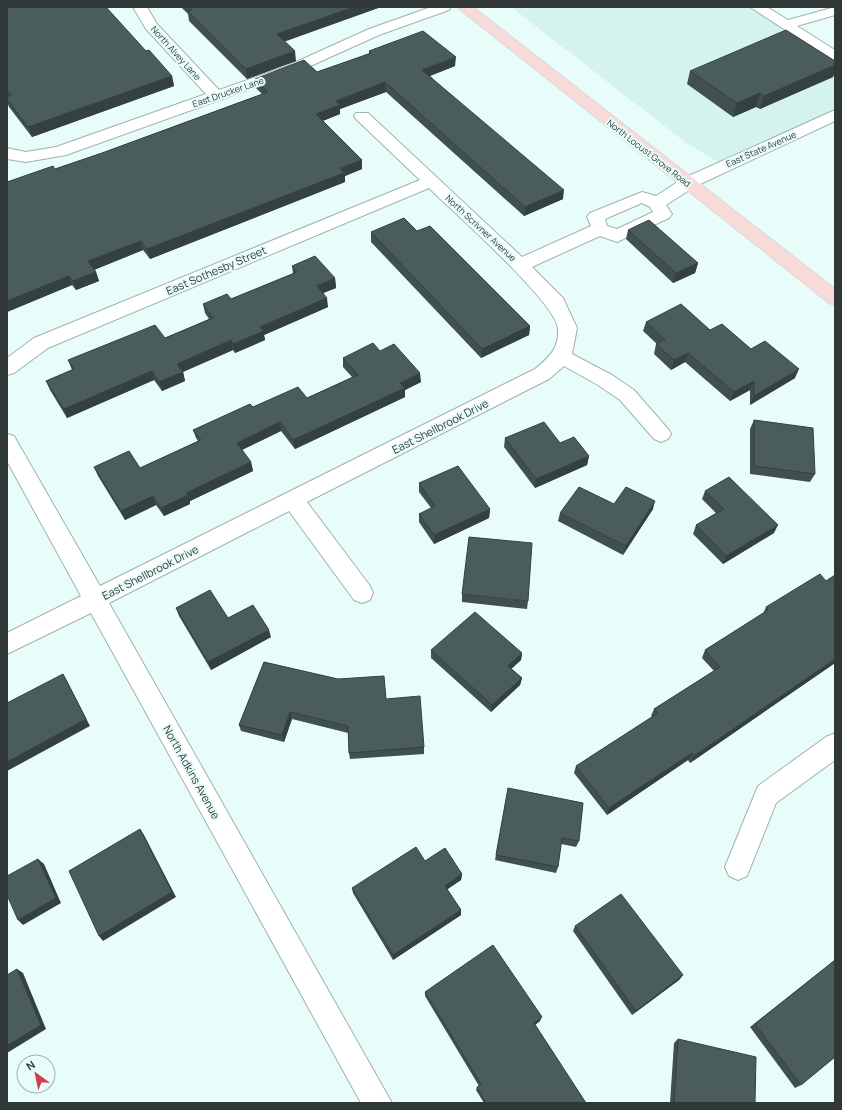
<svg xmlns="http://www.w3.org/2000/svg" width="842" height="1110" font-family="Manrope,sans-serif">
<rect width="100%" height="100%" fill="#e8fdfa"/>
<path fill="#d4f3ef" d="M511 7H754L835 58V113L721 164 685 142Z"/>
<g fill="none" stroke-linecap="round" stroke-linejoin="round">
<defs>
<g id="minor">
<path d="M133 7H147L157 24 219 90 285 67 369 29 431 7H451L449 10 379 35 295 73 66 155 26 162 7 159V148L26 152 56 147 206 94 146 29Z"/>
<path d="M750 7H767L788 20 835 7V15L797 26 835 50V60L830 59Z"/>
<path d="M835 110V121L694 187 666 205 672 214 669 218 617 242 600 236 532 267 563 298 577 328 572 354 612 375 634 390 668 429 671 434 668 439 661 442 654 439 620 400 598 385 564 366 549 379 307 502 370 586 373 593 370 600 362 603 354 600 289 511 109 603 392 1103H361L91 613 7 654V633L81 596 7 461V434L14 436 100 586 535 369C549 357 559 349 558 329 558 304 451 210 429 188L48 348 14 373 7 375V358L34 338 420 180 356 119 354 116 356 113H368L522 257 591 226 587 217 590 213 642 192 656 196 682 179ZM642 203 650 207 653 212 617 229 607 226 605 219Z"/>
<path d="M835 733V760L776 803 747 876 738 880 729 876 725 867 758 786 826 737Z"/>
</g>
<path id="major" d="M457 7H473L835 289V305L829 303Z"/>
</defs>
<use href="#minor" stroke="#9eb2b0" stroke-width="2"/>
<use href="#major" stroke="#dadbdb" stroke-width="2"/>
<path stroke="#a2b2b0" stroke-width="2" stroke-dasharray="1.5 2" stroke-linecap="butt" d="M551 7H557"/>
<use href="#minor" fill="#fff" fill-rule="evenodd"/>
<use href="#major" fill="#f8dad9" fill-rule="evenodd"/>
</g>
<g fill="#40504e">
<path d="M7 7 146 51 172 76 174 86 32 137 9 107 7 101V97L8 96 7 95Z"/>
<path d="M181 7H253L254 8 256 7H381L284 41 296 61 247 79 189 21 188 14Z"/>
<path d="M369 51 455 66 430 76 563 199 524 216 386 92 340 109V114L323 121 362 160V169L345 176V182L150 259 143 250 94 270 96 272 99 281 76 290 72 285 7 312V182L55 169 102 153 262 94 256 88 255 79 317 72 369 54Z"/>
<path d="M835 61V72L833 77 760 109 756 107 733 117 687 84 690 71Z"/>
<path d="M628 230 698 263 695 273 673 283 626 239Z"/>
<path d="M417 231 530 326 529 335 481 358 371 242V232Z"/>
<path d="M292 266 335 278 336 288 323 293 328 307 264 335 265 340 235 353 233 350 183 372 185 381 162 391 154 380 67 418 50 390 46 381 72 370 68 360 165 338 209 319 205 313 203 304 231 299 293 274Z"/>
<path d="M646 322 710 330 751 349 795 378 750 405V390L730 401 685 362 671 370 654 354 656 344H657L643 331Z"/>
<path d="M380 351 421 382 405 390V397L295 449 281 431 242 450 251 462 253 471 190 501V504L164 516 156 505 125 520 98 476 94 467 140 468 198 441 196 438 193 430 253 407 307 398 352 377 343 367V358Z"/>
<path d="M754 420 815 474 810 482 750 474V429Z"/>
<path d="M505 438 560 443 589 456 587 465 535 488 504 447Z"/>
<path d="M419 483 490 509 489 518 434 544 419 522V514L431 508 419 492Z"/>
<path d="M705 491 774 533 723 564 693 534 696 525 716 513 702 499Z"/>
<path d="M614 504 653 509 623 555 558 521 560 513Z"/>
<path d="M835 575V663L690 763 688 760 607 815 574 773 576 766 652 717 651 716 654 709 714 671 702 658 705 650 763 614 766 607 826 581Z"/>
<path d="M462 594 528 601 527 609 462 602Z"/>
<path d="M176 608 228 618 271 637 211 670 179 616Z"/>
<path d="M431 650 522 653 521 660 511 669 522 678 520 685 491 712 431 658Z"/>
<path d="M264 662 386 699 424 747V754L350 759 349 753 348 733 292 719 284 742 241 731 239 725Z"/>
<path d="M508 788 579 841 576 847 561 844 558 867 556 873 495 860Z"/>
<path d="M425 861 462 874 461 880 447 889 461 910V915L393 960 353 893 352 888Z"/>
<path d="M575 926 683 975 679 980 632 1015 573 931Z"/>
<path d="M835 960V1057L801 1085 795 1088 750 1027Z"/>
<path d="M425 992 540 1021 535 1025 586 1103H484L476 1090 477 1087 479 1086 425 996Z"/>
<path d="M678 1039 755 1103H670L674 1043Z"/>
</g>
<g fill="#344140">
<path d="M354 7H381L278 44 277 34Z"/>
<path d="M295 51 296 61 247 79 246 69Z"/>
<path d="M456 57 455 66 422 79V70Z"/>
<path d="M835 65V72L833 77 760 109 764 96Z"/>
<path d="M172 76 174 86 32 137 28 127Z"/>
<path d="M385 82 386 92 340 109V114L317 123 316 114 336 101Z"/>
<path d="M760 93 756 107 733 117 737 103Z"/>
<path d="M362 160V169L345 176V182L150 259 147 249Z"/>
<path d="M564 190 563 199 524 216 525 207Z"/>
<path d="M141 241 143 250 91 271 88 261Z"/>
<path d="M698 263 695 273 673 283 676 273Z"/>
<path d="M96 272 99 281 76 290 73 281Z"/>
<path d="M69 276 72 285 7 312V301Z"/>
<path d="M335 278 336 288 318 295 317 286Z"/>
<path d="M327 298 328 307 264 335 265 340 235 353 233 344 260 327Z"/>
<path d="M530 326 529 335 481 358 482 349Z"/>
<path d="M231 340 233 350 180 373 177 364Z"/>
<path d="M688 353 685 362 671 370 674 360Z"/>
<path d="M799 369 795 378 750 405 754 396Z"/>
<path d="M152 371 154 380 67 418 64 409Z"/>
<path d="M183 372 185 381 162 391 159 382Z"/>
<path d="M420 373 421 382 405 390V397L295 449 293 440 400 383Z"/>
<path d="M754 381 750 390 730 401 734 392Z"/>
<path d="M280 422 281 431 239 451 237 443Z"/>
<path d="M589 456 587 465 535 488 536 479Z"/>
<path d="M251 462 253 471 190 501V504L164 516 161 508 186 493Z"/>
<path d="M153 496 156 505 125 520 121 511Z"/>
<path d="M655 501 653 509 623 555 626 546Z"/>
<path d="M490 509 489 518 434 544V535Z"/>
<path d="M778 525 774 533 723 564 726 556Z"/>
<path d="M269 630 271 637 211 670 208 662Z"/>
<path d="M522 653 521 660 507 673 508 666Z"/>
<path d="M835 659V663L690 763 694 756Z"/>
<path d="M63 674 67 681 90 726 7 771V762Z"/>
<path d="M522 678 520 685 491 712 492 705Z"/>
<path d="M290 712 292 719 284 742 282 735Z"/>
<path d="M692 753 688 760 607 815 609 808Z"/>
<path d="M140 829 144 835 176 897 103 941 99 936Z"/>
<path d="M38 859 44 864 61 903 23 925 18 920Z"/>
<path d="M462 874 461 880 445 891V886Z"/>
<path d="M461 910V915L393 960V955Z"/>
<path d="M17 969 23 973 46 1029 7 1053V1046Z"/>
<path d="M683 975 679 980 632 1015 636 1011Z"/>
<path d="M542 1017 540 1021 532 1027 534 1023Z"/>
</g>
<g fill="#4b5d5b" stroke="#344140">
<path d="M7 7H106L146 51 149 50 172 76 28 127 7 99V97L11 95 7 90Z"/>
<path d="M189 7H253L254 8 256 7H354L277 34 295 51 246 69 188 11 192 10Z"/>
<path d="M786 30 835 61V65L764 96 760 93 737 103 690 71Z"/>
<path d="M423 31 456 57 422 70 564 190 525 207 385 82 336 101 340 105 316 114 362 160 340 168 344 173 147 249 141 241 88 261 96 272 73 281 69 276 7 301V182L53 166 55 169 102 153 268 92 255 79 304 60 317 72 371 53 369 51Z"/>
<path d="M404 218 417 231 430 226 530 326 482 349 371 232Z"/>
<path d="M649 220 698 263 676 273 628 230Z"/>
<path d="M315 256 335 278 317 286 327 298 260 327 264 331 233 344 231 340 177 364 183 372 159 382 152 371 64 409 46 381 74 369 68 360 155 325 165 338 213 318 203 304 227 294 231 299 297 272 292 266Z"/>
<path d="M681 304 710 330 722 324 751 349 765 341 799 369 754 396V381L734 392 688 353 674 360 656 344 665 340 646 322Z"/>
<path d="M373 343 380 351 394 344 420 373 400 383 405 388 293 440 280 422 237 443 251 462 186 493 188 495 161 508 153 496 121 511 94 467 129 451 140 468 201 440 193 430 250 404 253 407 298 387 307 398 358 375 343 358Z"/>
<path d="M754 420 813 428 815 474 754 466Z"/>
<path d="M544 422 560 443 574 437 589 456 536 479 505 438Z"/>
<path d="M458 466 490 509 434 535 419 514 435 506 419 483Z"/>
<path d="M729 477 778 525 726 556 696 525 724 509 705 491Z"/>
<path d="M579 487 614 504 626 487 655 501 626 546 560 513Z"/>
<path d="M469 537 532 543 528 601 462 594Z"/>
<path d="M820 574 826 581 835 575V659L694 756 692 753 609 808 576 766 658 713 654 709 720 667 705 650 768 610 766 607Z"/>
<path d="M210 590 228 618 253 605 269 630 208 662 176 608Z"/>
<path d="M475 612 522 653 508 666 522 678 492 705 431 650Z"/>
<path d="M264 662 338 679 384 676 386 699 420 696 424 747 349 753 348 726 290 712 282 735 239 725Z"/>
<path d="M63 674 86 719 7 762V703Z"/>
<path d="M508 788 583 803 579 841 562 838 558 867 496 855Z"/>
<path d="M140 829 172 892 99 936 69 871Z"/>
<path d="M416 847 425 861 445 848 462 874 445 886 461 910 393 955 352 888Z"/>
<path d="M38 859 56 898 18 920 7 895V876Z"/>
<path d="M621 894 683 975 636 1011 575 926Z"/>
<path d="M493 945 542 1017 534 1023 586 1103H486L477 1087 481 1084 425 992Z"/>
<path d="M835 960V1057L801 1085 755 1024Z"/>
<path d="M17 969 41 1025 7 1046V975Z"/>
<path d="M678 1039 756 1057 755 1103H674Z"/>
</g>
<g text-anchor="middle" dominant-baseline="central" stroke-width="4" stroke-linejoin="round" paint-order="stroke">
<g font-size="9" fill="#313938" stroke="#e8fdfa">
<text transform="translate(176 53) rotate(48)">North Alvey Lane</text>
<text transform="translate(228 92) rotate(-19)">East Drucker Lane</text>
<text transform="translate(761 149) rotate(-24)">East State Avenue</text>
<text transform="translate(649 153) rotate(38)">North Locust Grove Road</text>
<text transform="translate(481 228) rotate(43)">North Scrivner Avenue</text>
</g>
<g font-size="11" fill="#313938" stroke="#e8fdfa">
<text transform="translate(216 270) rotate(-23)">East Sothesby Street</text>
<text transform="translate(440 426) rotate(-27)">East Shellbrook Drive</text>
<text transform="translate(150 572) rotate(-27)">East Shellbrook Drive</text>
<text transform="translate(192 772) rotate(61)">North Adkins Avenue</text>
</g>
</g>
<rect width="842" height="1110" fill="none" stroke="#313938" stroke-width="16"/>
<g transform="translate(36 1074) rotate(327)"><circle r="19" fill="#e8fdfa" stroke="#9fafac"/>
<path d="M0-3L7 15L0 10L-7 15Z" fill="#d0404a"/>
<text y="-6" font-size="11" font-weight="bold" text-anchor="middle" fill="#313938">N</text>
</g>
</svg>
